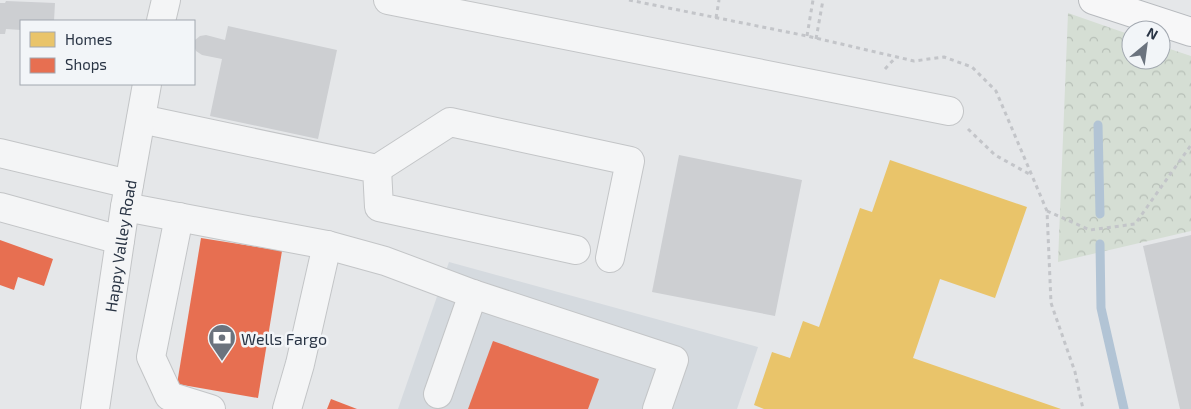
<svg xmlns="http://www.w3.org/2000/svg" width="1191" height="409" font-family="'Exo 2',sans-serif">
<defs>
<pattern id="park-crowns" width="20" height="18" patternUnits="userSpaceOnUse" patternTransform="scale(1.25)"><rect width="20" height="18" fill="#d5ded4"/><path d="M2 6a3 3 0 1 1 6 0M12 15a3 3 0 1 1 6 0" fill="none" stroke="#b7bfb7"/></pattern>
</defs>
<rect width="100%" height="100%" fill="#e5e7e9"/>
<path fill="#d5dadf" d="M449 262 758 347 737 409H398Z"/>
<path fill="url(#park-crowns)" d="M1068 13 1131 35V60H1161V46L1191 56V231L1058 262Z"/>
<path fill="#e9c46a" d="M890 160 1027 207 995 298 940 279 913 358 1061 409H764L754 405 772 352 790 358 803 321 819 327 860 208 872 212Z"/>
<g fill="#e76f51">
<path d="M201 238 282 251 258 398 177 384Z"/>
<path d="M0 240 53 259 44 286 18 277 14 290 0 285Z"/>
<path d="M493 341 599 379 588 409H468Z"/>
<path d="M331 399 357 409H327Z"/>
</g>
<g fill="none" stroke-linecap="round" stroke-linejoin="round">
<g stroke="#b2c4d5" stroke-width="9">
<path d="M1098 125 1100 214"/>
<path d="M1100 244 1101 308 1124 409"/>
</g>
</g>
<g fill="#cdcfd2">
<path d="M6 1 55 3 54 21H21V30L6 29 5 34H0V3H5Z"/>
<path d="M228 26 337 50 318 139 210 116 222 59 202 55 196 51 194 46 195 40 200 36 206 35 225 40Z"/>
<path d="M679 155 802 180 775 316 652 292Z"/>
<path d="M1191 235V409H1180L1143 246Z"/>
</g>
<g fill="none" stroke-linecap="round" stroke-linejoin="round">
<defs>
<g id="minor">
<path d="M388 0 949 111"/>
<path d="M161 21 166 0"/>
<path d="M141 119 377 169 379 207 576 250"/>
<path d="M0 153 129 184"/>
<path d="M377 169 450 122 630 161 610 258"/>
<path d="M0 207 120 240"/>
<path d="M125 207 327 245 385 261 473 294 674 360 657 409"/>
<path d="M179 217 151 357 169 396 211 409"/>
<path d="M438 394 473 294"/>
<path id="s1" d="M95 409 125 207 147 84"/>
<path d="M287 409 300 364 327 245"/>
</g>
<path id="highway" d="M1093 0 1191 32"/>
</defs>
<use href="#minor" stroke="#c3c5c7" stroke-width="30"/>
<use href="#highway" stroke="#b7babe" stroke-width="30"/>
<g stroke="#c3c5c9" stroke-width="3" stroke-dasharray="4 4" stroke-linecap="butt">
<path d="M629 0 807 36 914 61 944 57 972 67 996 91 1047 211 1051 303 1075 372 1083 409"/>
<path d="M716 18 719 0"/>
<path d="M807 36 813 0"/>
<path d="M816 39 823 0"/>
<path d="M885 69 896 57"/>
<path d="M968 129 995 155 1031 175"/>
<path d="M1047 211 1090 230 1135 224 1191 145"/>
</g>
<use href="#minor" stroke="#f4f5f6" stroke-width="28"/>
<use href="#highway" stroke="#f7f7f8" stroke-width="28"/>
</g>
<defs>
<symbol id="bank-pin" viewBox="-11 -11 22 30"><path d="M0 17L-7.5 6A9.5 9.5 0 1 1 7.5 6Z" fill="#6b737e" stroke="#f2f5f8"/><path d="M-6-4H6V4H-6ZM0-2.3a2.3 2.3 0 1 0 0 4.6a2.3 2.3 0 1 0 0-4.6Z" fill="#fff"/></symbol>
</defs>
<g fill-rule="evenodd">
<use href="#bank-pin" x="206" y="322" width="32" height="43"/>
</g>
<g text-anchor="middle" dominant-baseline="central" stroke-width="5" stroke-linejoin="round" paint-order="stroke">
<g font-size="16" fill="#293444" stroke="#f2f5f8">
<text stroke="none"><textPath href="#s1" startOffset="165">Happy Valley Road</textPath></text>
</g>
<g font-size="16" fill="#293444" stroke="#f2f5f8" text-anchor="start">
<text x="241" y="338">Wells Fargo</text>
</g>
</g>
<rect x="20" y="20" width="175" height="65" fill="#f2f5f8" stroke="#a2a8b0"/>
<rect x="30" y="32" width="25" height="15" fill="#e9c46a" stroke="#a2a8b0"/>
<text x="65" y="45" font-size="15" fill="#293444">Homes</text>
<rect x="30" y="58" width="25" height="15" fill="#e76f51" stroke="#a2a8b0"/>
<text x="65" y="70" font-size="15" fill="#293444">Shops</text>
<g transform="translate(1146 45) rotate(29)"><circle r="24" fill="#f2f5f8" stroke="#a2a8b0"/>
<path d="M0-4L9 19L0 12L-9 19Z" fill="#6b737e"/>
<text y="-8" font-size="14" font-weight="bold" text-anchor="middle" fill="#293444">N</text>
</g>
</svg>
